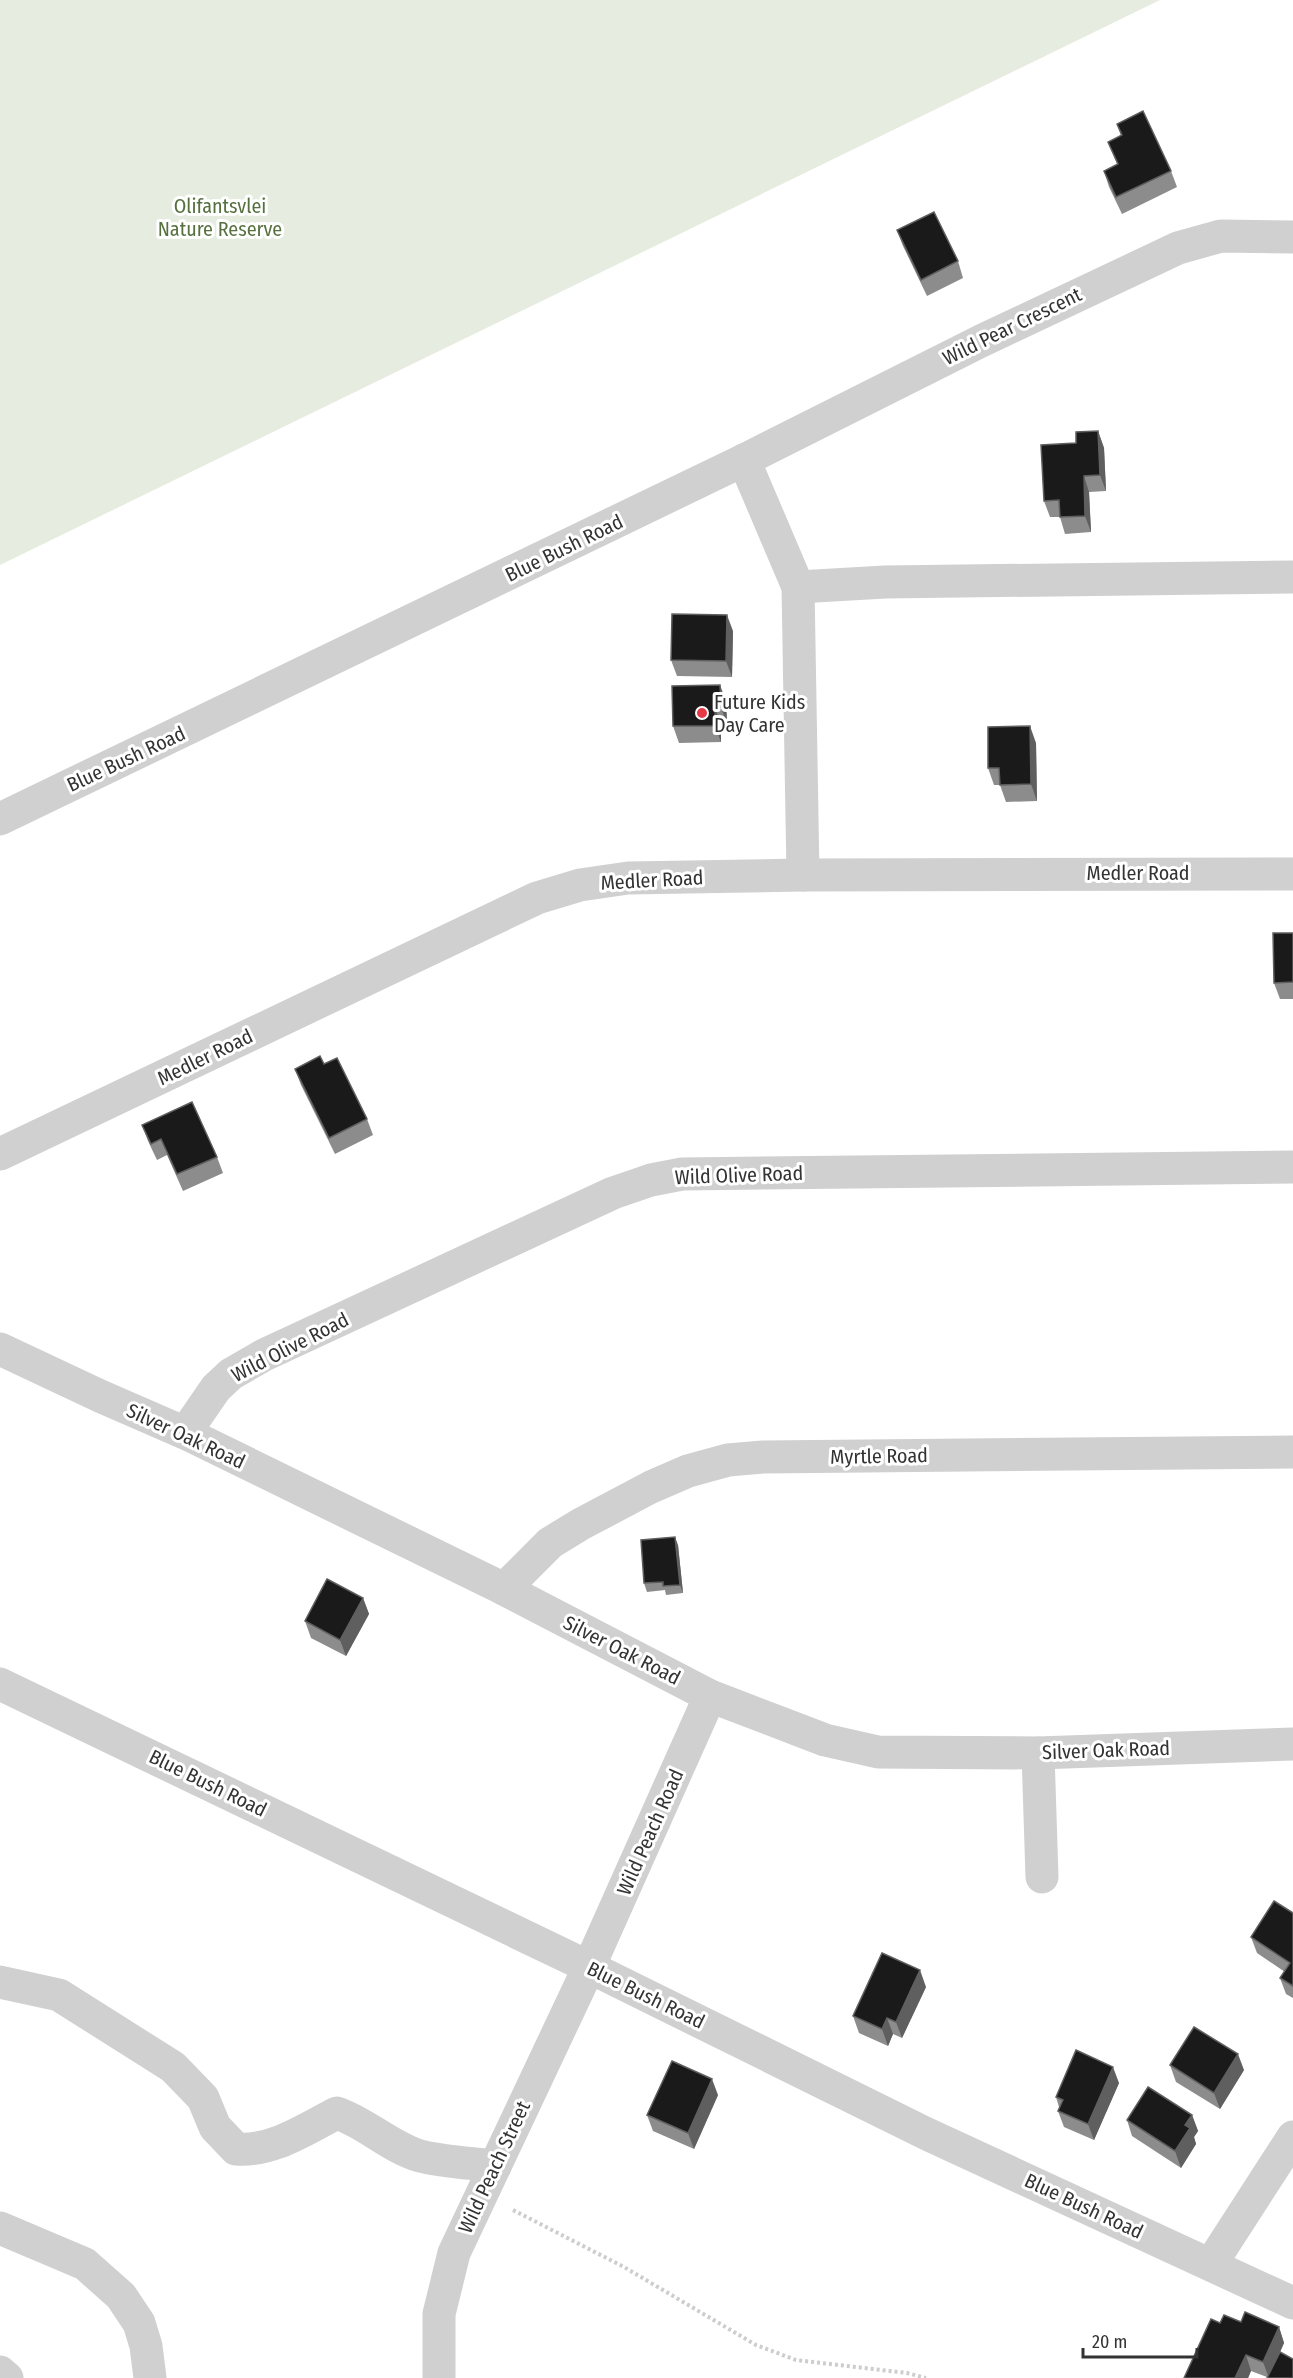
<svg xmlns="http://www.w3.org/2000/svg" width="1293" height="2378" font-family="'Fira Sans Condensed',sans-serif">
<rect width="100%" height="100%" fill="#fff"/>
<path fill="#e6ecdf" d="M0 0H1160L0 565Z"/>
<g fill="none" stroke-linecap="round" stroke-linejoin="round">
<path stroke="#cdcdcd" stroke-width="4" stroke-dasharray="3 3" stroke-linecap="butt" d="M513 2210 624 2267 756 2345 796 2360 907 2373 926 2378"/>
<g stroke="#d0d0d0" stroke-width="33">
<path d="M744 460 798 587 803 875"/>
<path d="M798 587 885 582 1293 577"/>
<path d="M0 819 744 460 981 341 1178 248 1221 236 1293 237"/>
<path d="M0 1154 537 898 580 885 628 878 803 875 1293 874"/>
<path d="M0 1349 100 1396 185 1433 504 1589 710 1696 825 1740 878 1752 1038 1753 1293 1744"/>
<path d="M185 1433 216 1388 231 1374 264 1355 613 1193 651 1180 682 1174 1293 1167"/>
<path d="M504 1589 550 1543 581 1524 651 1487 688 1471 728 1460 763 1457 1293 1452"/>
<path d="M0 1684 589 1967 927 2134 1293 2303"/>
<path d="M1038 1753 1042 1877"/>
<path d="M0 1982 59 1995 173 2067 203 2098 215 2127 236 2149C273 2152 305 2129 337 2113 366 2123 390 2147 420 2156 444 2162 471 2163 495 2166"/>
<path d="M0 2228 85 2264 121 2296 139 2323 146 2346 150 2378"/>
<path d="M1211 2264 1293 2137"/>
<path d="M0 2372 7 2378"/>
<path d="M439 2378V2314L454 2253 589 1967 710 1696"/>
</g>
</g>
<g fill="#8c8c8c">
<path d="M1117 124 1171 171 1177 187 1122 214 1109 187 1104 171 1117 164 1108 142 1121 136Z"/>
<path d="M897 230 958 261 963 278 927 296 903 246Z"/>
<path d="M1098 431 1104 448 1106 491 1089 492 1091 532 1065 534 1060 517H1050L1044 501 1076 443Z"/>
<path d="M733 631 732 677 677 676 671 660Z"/>
<path d="M726 701 727 724H721V742L679 743 673 726Z"/>
<path d="M1036 743 1037 801 1006 802 1000 785H994L988 768Z"/>
<path d="M1293 933V999H1280L1274 983Z"/>
<path d="M324 1064 367 1119 373 1135 335 1154 301 1085 295 1069Z"/>
<path d="M142 1125 217 1157 223 1173 183 1191 167 1155 157 1160 148 1141Z"/>
<path d="M678 1545 683 1593 666 1595 665 1590 647 1592 644 1583Z"/>
<path d="M363 1598 369 1614 346 1656 311 1638 305 1621Z"/>
<path d="M1293 1913V1998L1286 1994 1280 1978 1285 1972 1257 1953 1251 1937Z"/>
<path d="M926 1987 902 2038 893 2034 888 2046 859 2033 853 2016Z"/>
<path d="M1170 2065 1244 2070 1220 2109 1176 2082Z"/>
<path d="M1119 2083 1094 2140 1064 2127 1058 2111 1059 2107 1056 2097Z"/>
<path d="M718 2095 694 2149 653 2131 647 2115Z"/>
<path d="M1192 2115 1198 2131 1194 2137 1196 2144 1181 2168 1132 2136 1127 2120Z"/>
<path d="M1241 2322 1279 2327 1284 2343 1267 2377 1251 2371 1248 2378H1184L1220 2323Z"/>
</g>
<g fill="#5f5f5f">
<path d="M1098 431 1104 448 1106 491 1100 475Z"/>
<path d="M1084 476 1089 492 1091 532 1085 516Z"/>
<path d="M727 615 733 631 732 677 726 661Z"/>
<path d="M720 685 726 701 727 724 721 707Z"/>
<path d="M715 708 721 724V742L715 726Z"/>
<path d="M1030 726 1036 743 1037 801 1031 784Z"/>
<path d="M675 1537 678 1545 683 1593 680 1585Z"/>
<path d="M363 1598 369 1614 346 1656 340 1640Z"/>
<path d="M920 1970 926 1987 902 2038 896 2022Z"/>
<path d="M887 2018 893 2034 888 2046 882 2029Z"/>
<path d="M1238 2054 1244 2070 1220 2109 1214 2093Z"/>
<path d="M1113 2067 1119 2083 1094 2140 1088 2124Z"/>
<path d="M712 2079 718 2095 694 2149 688 2133Z"/>
<path d="M1192 2115 1198 2131 1194 2137 1196 2144 1181 2168 1175 2151 1185 2125Z"/>
<path d="M1279 2327 1284 2343 1269 2378 1263 2362Z"/>
<path d="M1246 2355 1251 2371 1248 2378H1235Z"/>
</g>
<g fill="#1a1a1a" stroke="#5f5f5f" stroke-width="1.5">
<path d="M1143 111 1171 171 1116 197 1104 171 1118 164 1108 142 1122 135 1117 124Z"/>
<path d="M934 212 958 261 921 280 897 230Z"/>
<path d="M1098 431 1100 475 1084 476 1085 516 1060 517 1059 500 1044 501 1041 445 1076 443V432Z"/>
<path d="M672 614 727 615 726 661 671 660Z"/>
<path d="M720 685 721 707 715 708V726H673L672 686Z"/>
<path d="M1030 726 1031 784 1000 785 999 768H988V727Z"/>
<path d="M1273 933H1293V982L1274 983Z"/>
<path d="M320 1056 324 1064 337 1058 367 1119 329 1138 295 1069Z"/>
<path d="M192 1102 217 1157 177 1174 161 1139 151 1144 142 1125Z"/>
<path d="M675 1537 680 1585 663 1586V1582L644 1583 641 1540Z"/>
<path d="M327 1579 363 1598 340 1640 305 1621Z"/>
<path d="M1274 1901 1293 1913V1986L1280 1978 1290 1963 1251 1937Z"/>
<path d="M882 1953 920 1970 896 2022 887 2018 882 2029 853 2016Z"/>
<path d="M1194 2027 1238 2054 1214 2093 1170 2065Z"/>
<path d="M1076 2050 1113 2067 1088 2124 1058 2111 1063 2100 1056 2097Z"/>
<path d="M672 2061 712 2079 688 2133 647 2115Z"/>
<path d="M1148 2087 1192 2115 1185 2125 1190 2128 1175 2151 1127 2120Z"/>
<path d="M1245 2312 1279 2327 1263 2362 1246 2355 1235 2378H1184L1211 2319 1220 2323 1224 2315 1241 2322Z"/>
<path d="M1280 2352 1293 2359V2378H1267Z"/>
</g>
<circle fill="#e63946" stroke="#fff" stroke-width="2" cx="702" cy="713" r="6"/>
<g text-anchor="middle" dominant-baseline="central" stroke-width="6" stroke-linejoin="round" paint-order="stroke">
<g font-size="20" fill="#56703f" stroke="#fff">
<text x="220" y="206">Olifantsvlei<tspan x="220" dy="23">Nature Reserve</tspan></text>
</g>
<g font-size="20" fill="#333" stroke="#fff">
<text transform="translate(1012 326) rotate(-26)">Wild Pear Crescent</text>
<text transform="translate(564 548) rotate(-26)">Blue Bush Road</text>
<text transform="translate(126 759) rotate(-25)">Blue Bush Road</text>
<text x="1138" y="873">Medler Road</text>
<text transform="translate(652 880) rotate(-3)">Medler Road</text>
<text transform="translate(205 1057) rotate(-26)">Medler Road</text>
<text transform="translate(739 1175) rotate(-2)">Wild Olive Road</text>
<text transform="translate(290 1347) rotate(-27)">Wild Olive Road</text>
<text transform="translate(186 1436) rotate(25)">Silver Oak Road</text>
<text transform="translate(879 1456) rotate(-1)">Myrtle Road</text>
<text transform="translate(622 1650) rotate(27)">Silver Oak Road</text>
<text transform="translate(1106 1750) rotate(-2)">Silver Oak Road</text>
<text transform="translate(208 1783) rotate(26)">Blue Bush Road</text>
<text transform="translate(650 1832) rotate(-66)">Wild Peach Road</text>
<text transform="translate(646 1995) rotate(26)">Blue Bush Road</text>
<text transform="translate(494 2167) rotate(-65)">Wild Peach Street</text>
<text transform="translate(1084 2206) rotate(25)">Blue Bush Road</text>
</g>
<g font-size="20" fill="#333" stroke="#fff" text-anchor="start">
<text x="714" y="702">Future Kids<tspan x="714" dy="23">Day Care</tspan></text>
</g>
</g>
<path d="M1083 2348v9h114v-9" fill="none" stroke="#333333" stroke-width="3"/>
<text x="1092" y="2348" font-size="18" fill="#333333" stroke="#ffffff" stroke-width="4.5" paint-order="stroke">20 m</text>
</svg>
